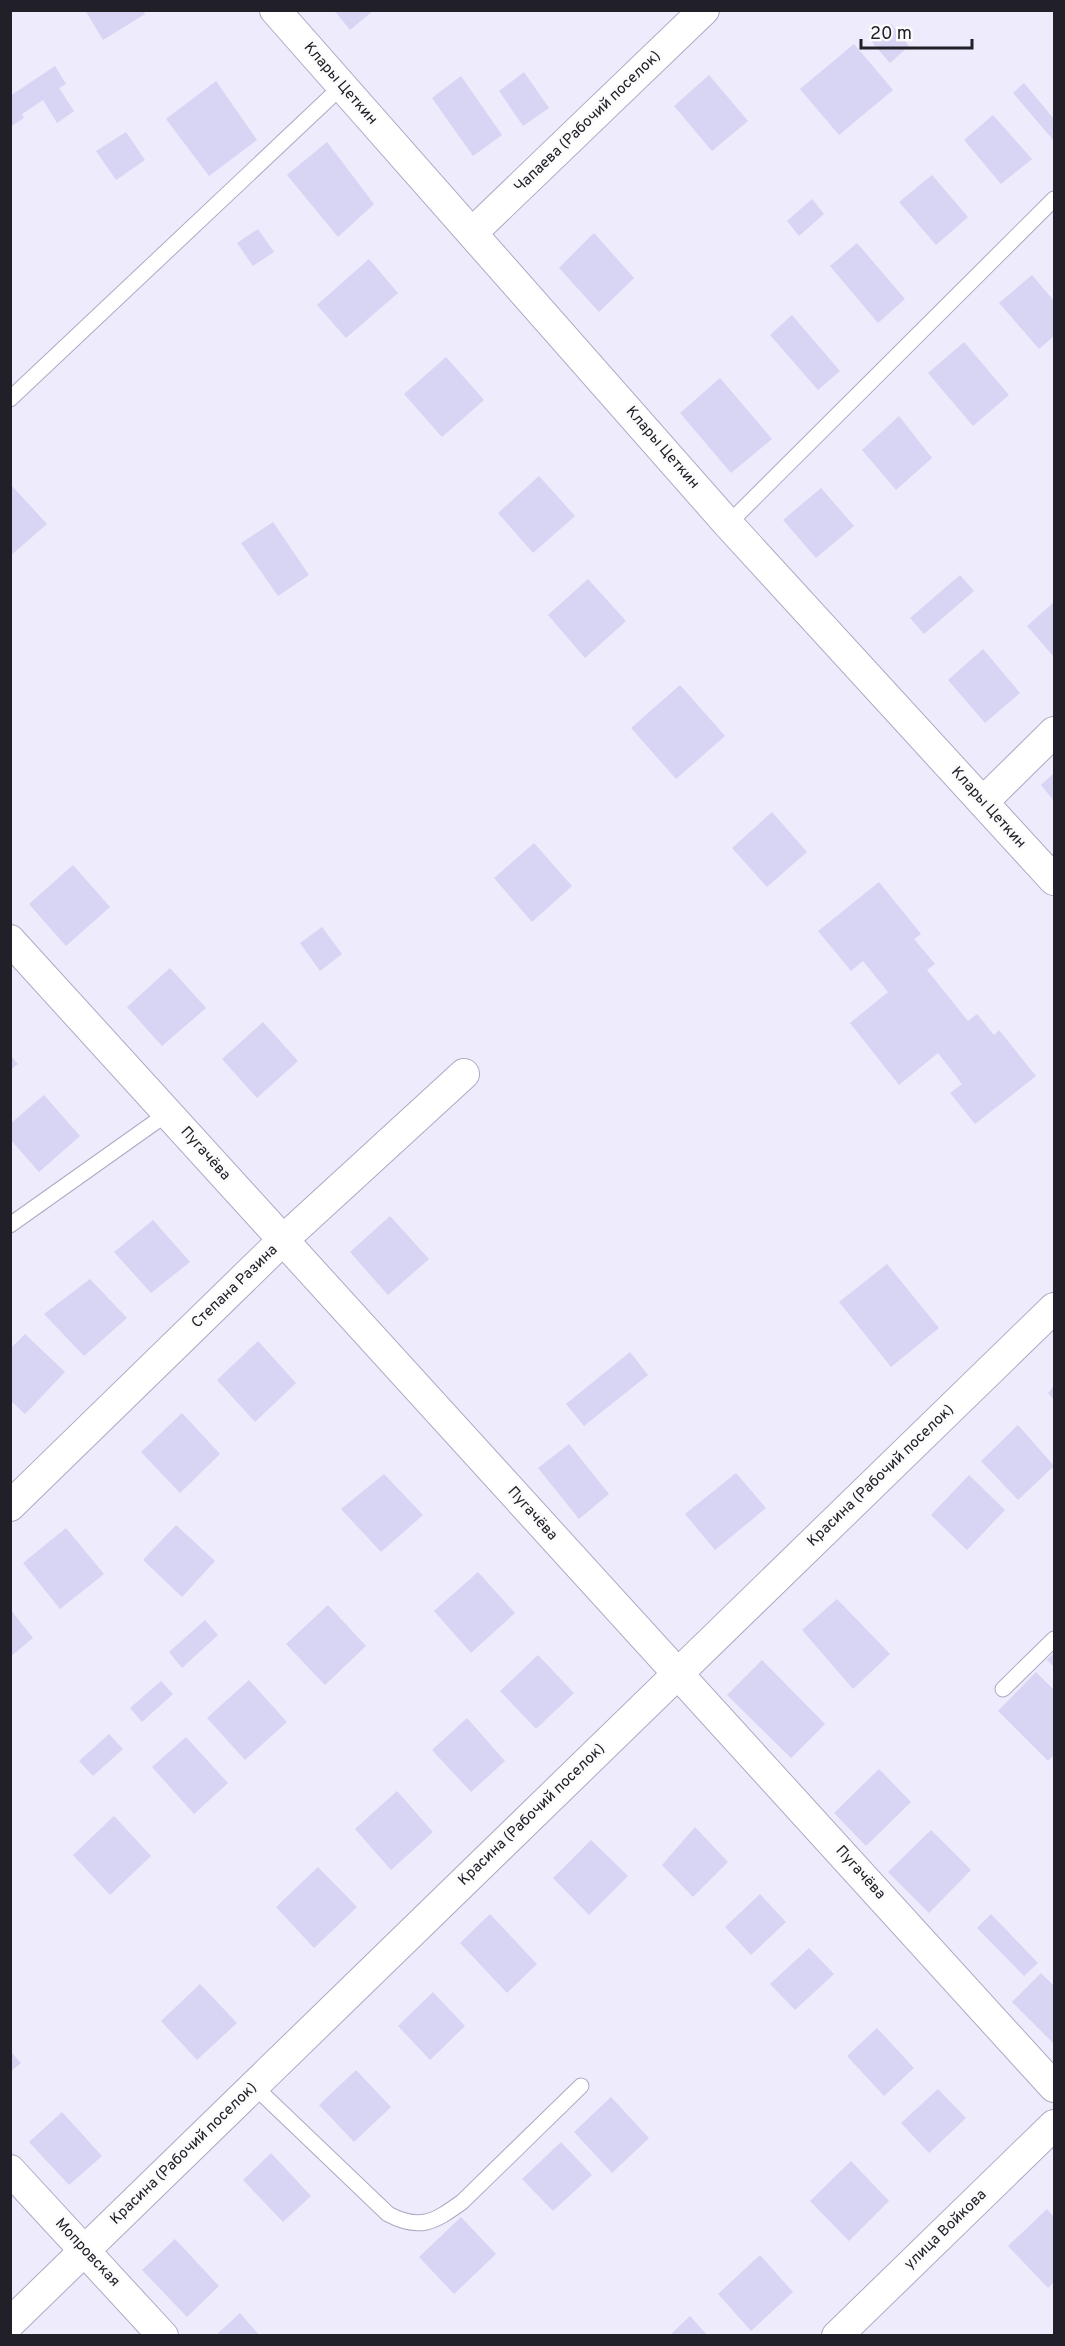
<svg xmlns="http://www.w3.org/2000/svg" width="1065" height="2346" font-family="Overpass,sans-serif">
<rect width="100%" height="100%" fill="#edebfc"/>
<g fill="#d8d4f4">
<path d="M85 10H143L145 14 103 40Z"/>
<path d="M334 10H374L350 30Z"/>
<path d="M891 24 909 46 890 63 871 41Z"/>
<path d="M854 44 893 90 839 135 800 89Z"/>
<path d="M55 66 66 84 59 88 74 111 57 123 43 100 22 114 24 118 10 127V96Z"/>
<path d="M524 72 549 108 523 126 499 91Z"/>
<path d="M709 75 748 121 712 151 674 106Z"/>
<path d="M461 76 502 135 473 156 432 98Z"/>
<path d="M216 81 257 140 209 176 166 119Z"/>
<path d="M1024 83 1054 119V141L1013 93Z"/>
<path d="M993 115 1032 159 1001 184 964 140Z"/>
<path d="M126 132 145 160 116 180 96 151Z"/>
<path d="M327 142 374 204 338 237 287 175Z"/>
<path d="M932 175 968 217 936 245 899 202Z"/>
<path d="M812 199 824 214 799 236 787 221Z"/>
<path d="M258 229 274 252 253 266 237 243Z"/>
<path d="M594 233 634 278 599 312 559 268Z"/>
<path d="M857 243 905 299 878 323 830 266Z"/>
<path d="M369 259 398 293 346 338 317 305Z"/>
<path d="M1032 275 1054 301V336L1039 349 999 303Z"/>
<path d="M792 315 840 371 818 390 770 335Z"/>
<path d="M964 342 1009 395 973 426 928 373Z"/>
<path d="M446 357 484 400 442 437 404 394Z"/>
<path d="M720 378 772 439 731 473 680 413Z"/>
<path d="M899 416 932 458 896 490 862 450Z"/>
<path d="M539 476 575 516 533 553 498 513Z"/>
<path d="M12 486 47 524 10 556V488Z"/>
<path d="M821 488 854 526 816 558 783 520Z"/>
<path d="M273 522 309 575 278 596 241 543Z"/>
<path d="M960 575 974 591 924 634 910 618Z"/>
<path d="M588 579 626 621 585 658 548 615Z"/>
<path d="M1054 602V657L1027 626Z"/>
<path d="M983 649 1020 693 985 723 948 680Z"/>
<path d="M680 685 725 736 676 779 631 728Z"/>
<path d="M1054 773V801L1041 785Z"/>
<path d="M772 812 807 852 767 887 732 848Z"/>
<path d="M534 843 572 886 532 922 494 878Z"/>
<path d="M73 865 110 907 66 946 29 904Z"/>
<path d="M879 882 921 934 914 939 935 964 927 970 968 1021 977 1014 994 1035 999 1030 1036 1076 975 1124 950 1093 962 1084 938 1053 899 1085 850 1023 888 992 863 961 851 971 818 931Z"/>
<path d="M322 927 342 954 320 971 300 943Z"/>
<path d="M170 968 206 1008 162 1046 127 1007Z"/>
<path d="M263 1022 298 1061 257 1098 222 1059Z"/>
<path d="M10 1055 18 1064 10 1070Z"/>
<path d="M44 1095 80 1136 39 1172 10 1139V1124Z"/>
<path d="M390 1216 429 1259 388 1295 350 1252Z"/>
<path d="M153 1220 190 1262 151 1293 114 1252Z"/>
<path d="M887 1264 939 1328 891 1367 839 1302Z"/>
<path d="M90 1279 127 1318 84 1356 44 1314Z"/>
<path d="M25 1334 65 1372 25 1414 10 1400V1349Z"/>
<path d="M258 1341 296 1383 255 1422 217 1380Z"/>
<path d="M630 1352 648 1375 584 1426 566 1404Z"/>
<path d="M1054 1386V1400L1048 1393Z"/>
<path d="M182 1413 220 1454 180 1493 141 1452Z"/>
<path d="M1018 1425 1054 1466 1018 1500 981 1461Z"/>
<path d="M569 1444 609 1494 579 1519 538 1468Z"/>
<path d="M736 1473 766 1508 715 1550 685 1514Z"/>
<path d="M384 1474 423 1515 381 1552 341 1509Z"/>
<path d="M969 1475 1005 1510 967 1550 931 1515Z"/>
<path d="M176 1525 215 1561 182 1597 143 1560Z"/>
<path d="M66 1528 104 1574 60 1609 23 1563Z"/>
<path d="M478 1572 515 1613 471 1653 434 1611Z"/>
<path d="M837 1599 890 1654 853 1689 802 1630Z"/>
<path d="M328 1605 366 1646 325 1685 286 1644Z"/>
<path d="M10 1609 33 1638 10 1657Z"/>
<path d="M205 1620 218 1635 182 1668 169 1652Z"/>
<path d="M1054 1653V1667L1047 1660Z"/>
<path d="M538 1655 574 1693 536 1729 500 1691Z"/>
<path d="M762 1660 825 1724 791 1758 727 1695Z"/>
<path d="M1036 1672 1054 1690V1755L1048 1761 998 1711Z"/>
<path d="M249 1680 287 1722 245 1760 207 1718Z"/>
<path d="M161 1681 173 1694 142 1722 130 1708Z"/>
<path d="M467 1718 505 1761 471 1792 432 1750Z"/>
<path d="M109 1734 123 1749 93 1776 79 1761Z"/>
<path d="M186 1737 228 1783 194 1814 152 1767Z"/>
<path d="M879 1769 911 1802 866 1846 834 1813Z"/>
<path d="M397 1791 433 1832 391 1870 355 1829Z"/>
<path d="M114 1816 151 1856 110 1895 73 1855Z"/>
<path d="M695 1827 728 1862 693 1897 662 1865Z"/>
<path d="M931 1830 971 1870 929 1913 888 1872Z"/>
<path d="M591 1840 628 1876 589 1915 553 1878Z"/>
<path d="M318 1867 357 1907 314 1948 276 1907Z"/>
<path d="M760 1894 786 1922 751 1955 725 1927Z"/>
<path d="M490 1914 537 1964 507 1993 460 1943Z"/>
<path d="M991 1914 1038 1963 1024 1976 977 1928Z"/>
<path d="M809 1948 834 1974 795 2010 770 1984Z"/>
<path d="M1041 1973 1054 1986 1053 2043 1012 2002Z"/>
<path d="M200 1984 237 2023 197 2060 161 2021Z"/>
<path d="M433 1992 465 2026 430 2060 398 2026Z"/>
<path d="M877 2028 914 2068 884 2096 847 2056Z"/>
<path d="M10 2051 21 2063 10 2072Z"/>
<path d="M356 2070 391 2107 354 2142 319 2105Z"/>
<path d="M938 2089 966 2118 929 2153 901 2123Z"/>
<path d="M611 2097 649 2138 612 2173 574 2132Z"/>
<path d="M62 2112 102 2156 69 2185 29 2142Z"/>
<path d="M561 2142 592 2175 553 2211 522 2179Z"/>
<path d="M271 2153 311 2196 283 2222 243 2180Z"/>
<path d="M851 2161 889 2201 849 2241 810 2201Z"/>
<path d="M1047 2209 1054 2217V2282L1048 2288 1008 2246Z"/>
<path d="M461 2217 496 2254 454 2294 419 2257Z"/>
<path d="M175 2239 219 2286 187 2317 142 2270Z"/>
<path d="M760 2255 793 2292 751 2331 718 2294Z"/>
<path d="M240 2313 260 2336H215Z"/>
<path d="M690 2316 708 2336H669Z"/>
</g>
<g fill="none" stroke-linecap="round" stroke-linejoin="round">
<defs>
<g id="service">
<path d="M10 399 342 86"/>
<path d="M728 524 1054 199"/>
<path d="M10 1225 168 1113"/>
<path d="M1003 1689 1054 1639"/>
<path d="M254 2086 388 2214C420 2231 434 2222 462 2202L581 2086"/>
</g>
<g id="minor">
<path d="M275 10 728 524 1054 880"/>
<path d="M472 233 704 10"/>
<path d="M983 802 1054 732"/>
<path d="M10 940 1054 2087"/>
<path d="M10 1506 283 1240 464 1074"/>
<path d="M10 2170 163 2336"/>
<path d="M10 2323 1054 1308"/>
<path d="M837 2336 1054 2125"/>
</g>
</defs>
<use href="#service" stroke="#adaac3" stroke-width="17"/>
<use href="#minor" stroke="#adaac3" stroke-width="32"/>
<use href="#service" stroke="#fff" stroke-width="15"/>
<use href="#minor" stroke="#fff" stroke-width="30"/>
</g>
<g text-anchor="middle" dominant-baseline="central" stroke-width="5" stroke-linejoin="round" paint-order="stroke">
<g font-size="15" fill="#212029" stroke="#fbfbfb">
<text transform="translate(340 84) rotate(49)">Клары Цеткин</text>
<text transform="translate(588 122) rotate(-44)">Чапаева (Рабочий поселок)</text>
<text transform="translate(662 448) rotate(49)">Клары Цеткин</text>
<text transform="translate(988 808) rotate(48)">Клары Цеткин</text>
<text transform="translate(205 1154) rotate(48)">Пугачёва</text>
<text transform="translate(235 1287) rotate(-44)">Степана Разина</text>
<text transform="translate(881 1476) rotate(-44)">Красина (Рабочий поселок)</text>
<text transform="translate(532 1514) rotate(48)">Пугачёва</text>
<text transform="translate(532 1815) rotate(-44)">Красина (Рабочий поселок)</text>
<text transform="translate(860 1873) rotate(48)">Пугачёва</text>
<text transform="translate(184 2154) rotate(-44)">Красина (Рабочий поселок)</text>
<text transform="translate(946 2230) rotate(-44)">улица Войкова</text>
<text transform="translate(87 2253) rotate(47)">Мопровская</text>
</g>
</g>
<rect width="1065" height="2346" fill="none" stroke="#212029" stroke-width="24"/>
<path d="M861 39v9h111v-9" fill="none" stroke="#212029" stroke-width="3"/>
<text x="870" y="39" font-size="18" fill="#212029" stroke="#fbfbfb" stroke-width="4.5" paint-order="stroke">20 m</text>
</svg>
